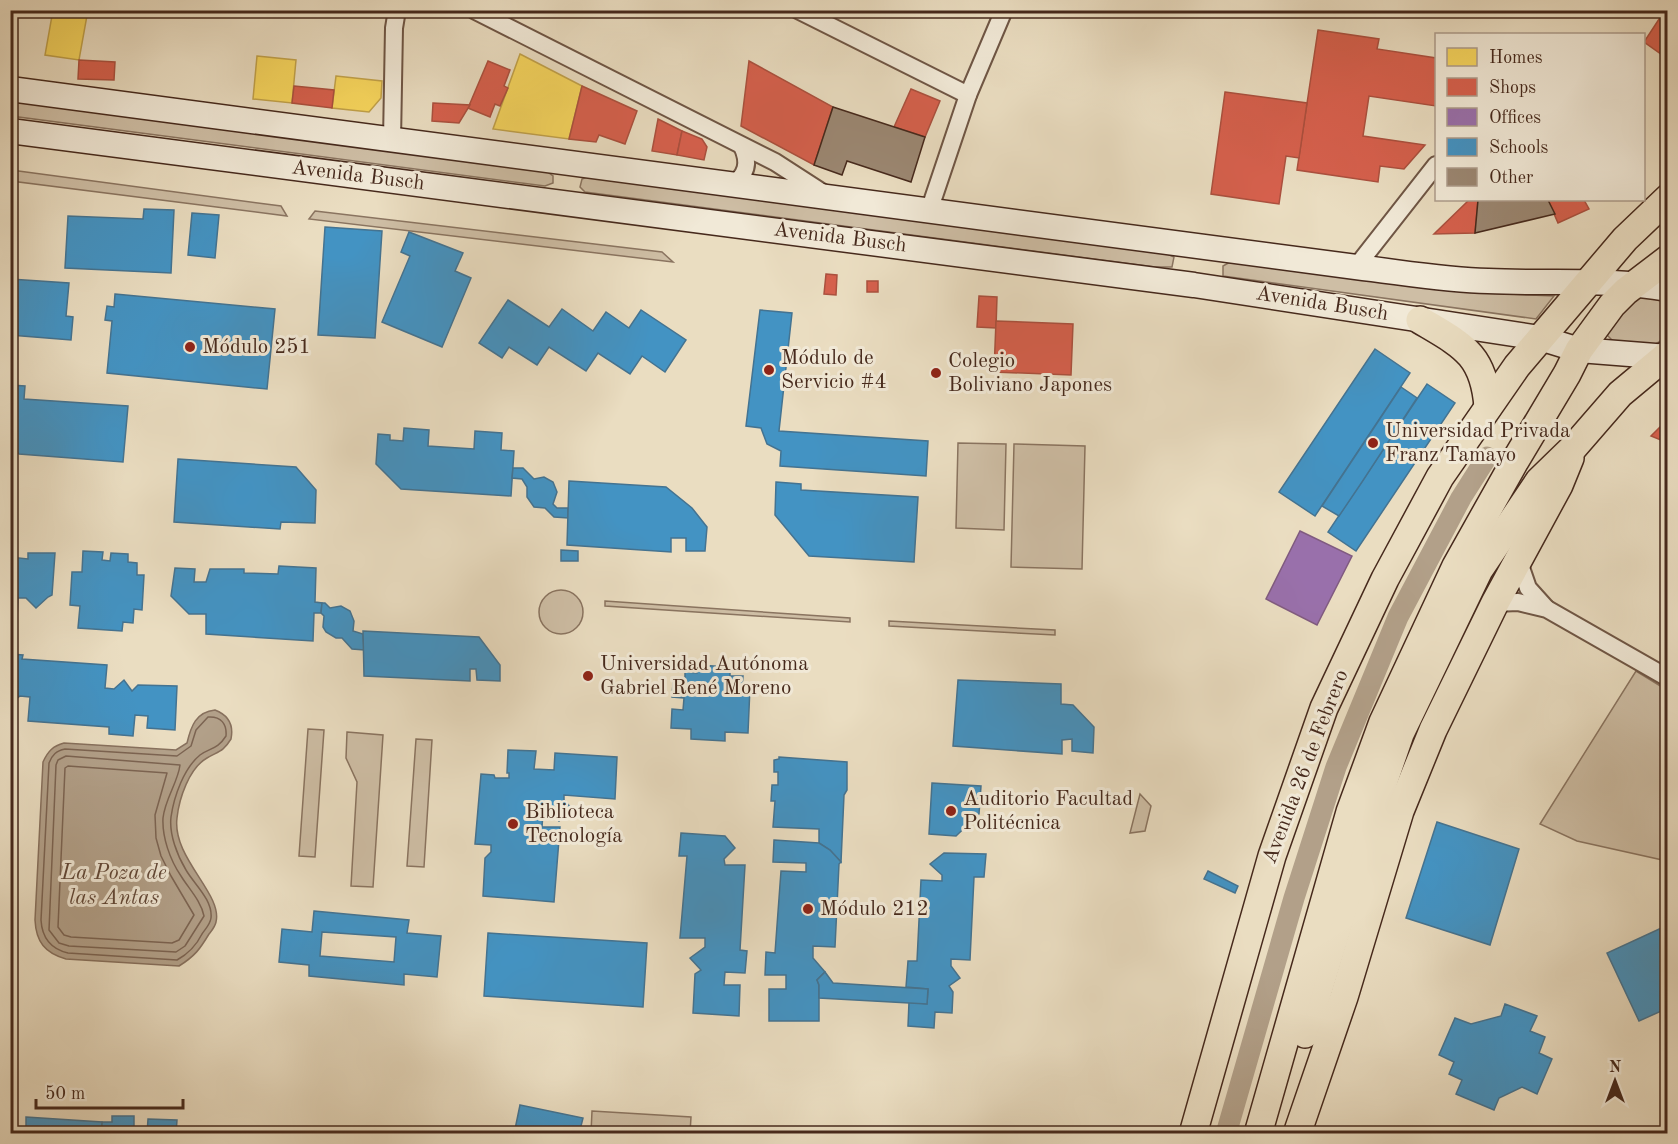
<svg xmlns="http://www.w3.org/2000/svg" width="1678" height="1144" font-family="'Old Standard TT',serif">
<rect width="100%" height="100%" fill="#eaddc1"/>
<filter id="stains"><feTurbulence type="fractalNoise" baseFrequency=".00333" numOctaves="4"/><feColorMatrix values="0 0 0 0 .2 0 0 0 0 .09 0 0 0 0 .02 0 0 0 .5 -.17"/></filter>
<radialGradient id="worn" r=".72"><stop offset=".6" stop-color="#630" stop-opacity="0"/><stop offset="1" stop-color="#630" stop-opacity=".3"/></radialGradient>
<g fill="#cebea5" stroke="#8a7460" stroke-width="1.5">
<path d="M11 100 546 171 553 176V183L545 186 11 116Z"/>
<path d="M11 170 281 206 287 216 11 181Z"/>
<path d="M590 176 1158 250 1174 257 1172 267H1155L585 192 580 187 582 179Z"/>
<path d="M315 211 662 252 673 262 309 219Z"/>
<path d="M1230 262 1485 293 1554 296 1536 319 1223 276V266Z"/>
<path d="M1641 296 1667 301V334L1659 342 1652 346 1613 341 1606 334 1626 302Z"/>
<path d="M958 443 1006 444 1004 530 956 528Z"/>
<path d="M1014 444 1085 446 1082 569 1011 567Z"/>
<circle cx="561" cy="612" r="22"/>
<path d="M605 601 850 618V622L605 606Z"/>
<path d="M889 621 1055 630V635L889 626Z"/>
<path d="M1636 671 1667 690V861L1577 841 1540 824Z"/>
<path d="M308 729 324 730 315 857 299 856Z"/>
<path d="M347 732 383 735 373 887 351 886 357 782 346 758Z"/>
<path d="M416 739 432 740 424 867 407 866Z"/>
<path d="M1140 794 1151 806 1145 831 1130 833Z"/>
<path d="M592 1111 691 1117 690 1133H591Z"/>
</g>
<path fill="#b2a089" stroke="#87705d" stroke-width="1.5" d="M215 710C228 715 234 724 231 739 223 752 219 751 207 758 189 768 179 799 177 818 172 858 223 894 216 922 215 927 212 930 209 934 200 949 195 956 179 966L66 959C45 953 36 942 35 920L43 762C48 751 53 746 64 743L176 750 187 743C191 726 196 712 215 710Z"/>
<g fill="#f6d55c" stroke="#c1a149" stroke-width="1.5">
<path d="M53 10H88L79 60 45 55Z"/>
<path d="M520 54 582 86 569 139 493 129Z"/>
<path d="M257 56 296 60 292 103 253 99Z"/>
<path d="M336 76 382 81 381 98 369 112 332 108Z"/>
</g>
<g fill="#d6604d" stroke="#ab503e" stroke-width="1.5">
<path d="M1665 10 1668 13V59L1644 42Z"/>
<path d="M1318 30 1379 39 1377 49 1436 58V106L1369 96 1363 136 1425 145 1404 169 1380 166 1378 182 1297 170Z"/>
<path d="M79 60 115 62 114 80 78 79Z"/>
<path d="M488 61 510 70 504 86 508 88 500 106 495 104 490 117 468 108Z"/>
<path d="M749 61 833 107 814 165 741 126Z"/>
<path d="M294 86 334 90 332 108 292 103Z"/>
<path d="M582 86 637 111 625 144 599 135 596 142 569 139Z"/>
<path d="M911 89 940 101 925 137 894 127Z"/>
<path d="M1225 92 1307 103 1299 158 1286 156 1279 204 1211 194Z"/>
<path d="M433 103 470 105 459 123 432 121Z"/>
<path d="M658 119 682 131 677 155 652 151Z"/>
<path d="M682 131 702 139 707 147 704 160 677 155Z"/>
<path d="M1469 200H1478L1475 233 1434 234Z"/>
<path d="M1548 200H1584L1589 209 1558 223Z"/>
<path d="M826 274 837 275 836 295 824 294Z"/>
<rect x="867" y="281" width="11" height="11"/>
<path d="M979 296 997 297 996 328 977 327Z"/>
<path d="M996 321 1073 324 1071 375 994 372Z"/>
<path d="M1668 419V443L1651 436Z"/>
</g>
<path fill="#9970ab" stroke="#805b80" stroke-width="1.5" d="M1300 531 1352 556 1317 625 1266 599Z"/>
<g fill="#4393c3" stroke="#447391" stroke-width="1.5" fill-rule="evenodd">
<path d="M144 209 174 210 171 273 65 268 68 216 143 219Z"/>
<path d="M192 213 219 215 215 258 188 255Z"/>
<path d="M325 227 382 231 375 338 318 335Z"/>
<path d="M409 232 463 253 455 271 471 278 442 347 382 322 410 256 401 252Z"/>
<path d="M10 279 69 283 66 316 73 317 71 340 10 335Z"/>
<path d="M115 294 275 309 267 389 107 373 112 321 105 320 107 306 114 307Z"/>
<path d="M508 300 549 327 562 309 593 331 606 312 629 328 641 310 686 340 665 372 642 356 630 374 598 353 586 371 549 347 537 365 509 347 502 358 479 343Z"/>
<path d="M760 310 792 313 779 431 928 441 926 476 780 466 781 451 767 444 761 428 746 426Z"/>
<path d="M1375 349 1410 373 1315 516 1279 492Z"/>
<path d="M1427 384 1455 403 1356 551 1328 532Z"/>
<path d="M10 385 25 386 24 399 128 406 123 462 19 454 10 444Z"/>
<path d="M1401 387 1417 398 1362 482 1339 516 1322 506Z"/>
<path d="M404 428 429 430 428 446 474 449 475 431 502 433 501 450 514 451 511 496 401 489 376 464 378 434 390 435V440L403 441Z"/>
<path d="M178 459 296 467 316 490 315 523 281 522 280 529 174 522Z"/>
<path d="M513 468H523L534 479 544 477 553 482 557 492 553 504 557 508H568V518L554 517 545 508 534 507 527 497V487L522 479 512 478Z"/>
<path d="M569 481 666 487 692 508 707 527 705 551H686V538H671V552L567 545Z"/>
<path d="M776 482 801 484V490L918 497 914 562 809 556 775 515Z"/>
<path d="M561 550 578 551V561H561Z"/>
<path d="M83 551 103 552 102 560 110 561 111 553 128 554V562L137 563V575H144L142 610 134 609 133 623 123 622 122 631 78 628 80 606 70 605 72 572H82Z"/>
<path d="M28 553H55L52 595 48 597 36 608 26 598H18L17 620 10 619V557L28 559Z"/>
<path d="M279 566 316 568 315 602 322 603 321 613H314L313 641 206 634V614H189L171 596 175 568 195 569 194 582H206L210 569H244V573L278 574Z"/>
<path d="M322 603H325L330 608 341 606 350 611 354 621 353 631 363 634 364 650 352 649 342 638H336L326 632 323 627 324 616 321 613Z"/>
<path d="M363 631 479 637 500 665V681L477 680 476 669H470V681L364 676Z"/>
<path d="M10 654 23 655 22 659 107 665 105 688 114 689 124 680 132 691 138 685 177 686 175 730 147 728 148 716 135 715 133 736 109 734V727L28 721 30 697 20 696 10 704Z"/>
<path d="M697 665 730 667V676H743L742 687H750L748 733 725 732V741L691 739V729L671 728 672 709 683 710 684 698 672 697 673 683H685V672L697 673Z"/>
<path d="M958 680 1061 684V704L1073 705 1094 727 1093 753 1072 751V739L1062 740V754L953 746Z"/>
<path d="M508 750 536 751 534 769 554 770 555 753 617 757 615 799 564 795V800L573 810 559 821 551 813H543L542 827H560L554 902 483 896 485 858 491 852V845L475 844 481 774 494 775 495 778H509V773H507Z"/>
<path d="M779 757 847 762V790L844 795 841 862 830 850 819 843V829L773 827 775 801H771L772 785H778V772H774V760L779 759Z"/>
<path d="M932 783 981 786 979 814 956 836 929 834Z"/>
<path d="M1437 822 1519 849 1490 945 1406 918Z"/>
<path d="M681 833 725 836 735 848 724 859 725 865H745L740 950 747 951 745 973 725 972 724 985H740L739 1016 693 1013 695 974 701 970 690 958 705 947V938H680L687 856H679Z"/>
<path d="M774 840 819 843 830 850 841 862 839 864 835 947 813 946V958L825 972 817 980 819 985V1021H769V989H786V975H765L766 952 775 953 781 871 806 872V863L773 862Z"/>
<path d="M944 853 986 854 984 877H974L970 960 951 959V966L960 978 949 986 953 992 952 1013 935 1012 934 1028 908 1026 909 1002 927 1004 928 989 906 987 908 961H917L921 880 942 881V875L930 864Z"/>
<path d="M1208 871 1238 886 1235 893 1204 879Z"/>
<path d="M314 911 409 920 407 933 441 936 437 977 404 974V985L309 976V965L279 962 282 929 312 932ZM322 932 396 937 394 962 320 956Z"/>
<path d="M1668 925V1008L1639 1021 1607 953Z"/>
<path d="M488 933 647 943 643 1007 484 996Z"/>
<path d="M825 972 833 983 928 989 927 1004 819 998V985L817 980Z"/>
<path d="M1505 1004 1537 1016 1530 1031 1545 1037 1539 1053 1552 1059 1537 1094 1522 1087 1499 1098 1494 1110 1456 1094 1462 1080 1449 1074 1454 1062 1439 1055 1455 1018 1471 1024 1501 1016Z"/>
<path d="M520 1105 583 1118 579 1134H514Z"/>
<path d="M112 1116H134V1134H101L102 1122H112Z"/>
<path d="M26 1117 102 1122 101 1134H26Z"/>
<path d="M148 1119 177 1120 176 1134H147Z"/>
</g>
<g fill="none" stroke-linecap="round" stroke-linejoin="round">
<g stroke="#7c6452" stroke-width="1.5">
<path d="M208 717C221 716 227 724 226 736 217 750 211 747 200 755 184 768 174 796 171 817 169 834 177 855 186 870 194 884 213 900 211 918 210 925 205 929 202 934 196 946 188 954 177 960L68 953C51 949 42 938 41 920L49 763C52 755 56 751 65 749L177 756 191 746 196 730Z"/>
<path d="M66 756 180 765C178 782 165 799 163 818 162 837 170 860 181 876 189 889 201 901 204 916L185 946 176 952 69 946 59 943 49 930 56 765 58 760Z"/>
<path d="M68 766 167 773 155 815 156 838 161 856 171 876 194 915 179 940 172 943 71 937 64 935 58 927 65 768Z"/>
</g>
<path stroke="#b2a089" stroke-width="21" d="M1226 1134 1294 898 1336 767 1398 617 1461 498 1487 457"/>
</g>
<g fill="#9b8772" stroke="#46291c" stroke-width="1.5">
<path d="M833 107 925 137 911 182 847 161 842 175 814 165Z"/>
<path d="M1478 200H1548L1555 214 1475 233Z"/>
</g>
<g fill="none" stroke-linecap="round" stroke-linejoin="round">
<defs>
<g id="minor">
<path d="M474 10 775 162 823 193"/>
<path d="M798 10 968 95"/>
<path d="M392 140 394 28 397 10"/>
<path d="M731 186C747 175 750 163 742 146"/>
<path d="M929 211 968 95 1004 10"/>
<path d="M1356 267 1436 165"/>
<path d="M1518 559 1528 588 1546 608"/>
<path d="M1495 603 1518 602 1547 609 1668 678"/>
</g>
<g id="secondary">
<path d="M10 89 1356 267C1400 272 1444 280 1488 281 1549 284 1607 278 1668 289"/>
<path d="M10 131 1194 285 1540 338 1579 350 1668 357"/>
</g>
<g id="primary">
<path d="M1420 320C1462 345 1484 354 1488 407"/>
<path d="M1305 1034 1370 821 1400 734 1479 570 1539 481 1574 447 1620 394 1668 354"/>
<path d="M1193 1134 1272 856 1324 708 1385 579 1440 477 1517 366 1625 239 1668 198"/>
<path d="M1258 1134 1350 812 1383 722 1456 566 1515 461 1567 374 1579 350 1612 305 1626 291 1668 259"/>
<path d="M1297 1134 1344 997 1400 811 1433 730 1495 603 1559 485 1570 458"/>
</g>
</defs>
<use href="#minor" stroke="#6f5645" stroke-width="20"/>
<use href="#secondary" stroke="#46291c" stroke-width="27"/>
<use href="#primary" stroke="#46291c" stroke-width="30"/>
<use href="#minor" stroke="#f1e9d7" stroke-width="16"/>
<use href="#secondary" stroke="#f1e9d7" stroke-width="24"/>
<use href="#primary" stroke="#eaddc1" stroke-width="27"/>
</g>
<g fill="#8f2418" stroke="#f1e9d7" stroke-width="2">
<circle cx="190" cy="347" r="6"/>
<circle cx="769" cy="370" r="6"/>
<circle cx="936" cy="373" r="6"/>
<circle cx="1373" cy="443" r="6"/>
<circle cx="588" cy="676" r="6"/>
<circle cx="951" cy="811" r="6"/>
<circle cx="513" cy="824" r="6"/>
<circle cx="808" cy="909" r="6"/>
</g>
<g text-anchor="middle" dominant-baseline="central" stroke-width="6" stroke-linejoin="round" paint-order="stroke">
<g font-size="21" fill="#46291c" stroke="#f1e9d7">
<text transform="translate(358 176) rotate(7)">Avenida Busch</text>
<text transform="translate(840 238) rotate(7)">Avenida Busch</text>
<text transform="translate(1322 304) rotate(9)">Avenida Busch</text>
<text transform="translate(1306 767) rotate(-69)">Avenida 26 de Febrero</text>
</g>
<g font-size="21" fill="#46291c" stroke="#f1e9d7" text-anchor="start">
<text x="202" y="347">Módulo 251</text>
<text x="781" y="358">Módulo de<tspan x="781" dy="24">Servicio #4</tspan></text>
<text x="948" y="361">Colegio<tspan x="948" dy="24">Boliviano Japones</tspan></text>
<text x="1385" y="431">Universidad Privada<tspan x="1385" dy="24">Franz Tamayo</tspan></text>
<text x="600" y="664">Universidad Autónoma<tspan x="600" dy="24">Gabriel René Moreno</tspan></text>
<text x="963" y="799">Auditorio Facultad<tspan x="963" dy="24">Politécnica</tspan></text>
<text x="525" y="812">Biblioteca<tspan x="525" dy="24">Tecnología</tspan></text>
<text x="820" y="909">Módulo 212</text>
</g>
<g font-size="22" font-style="italic" fill="#614737" stroke="#f1e9d7">
<text x="114" y="873">La Poza de<tspan x="114" dy="25">las Antas</tspan></text>
</g>
</g>
<rect width="1678" height="1144" fill="none" stroke="#eaddc1" stroke-width="36"/>
<rect x="12" y="12" width="1654" height="1120" fill="none" stroke="#46291c" stroke-width="3"/>
<rect x="18" y="18" width="1642" height="1108" fill="none" stroke="#46291c" stroke-width="1.5"/>
<rect x="1435" y="33" width="210" height="168" fill="#f1e9d7" stroke="#ad9c8c" stroke-width="1.5"/>
<rect x="1447" y="48" width="30" height="18" fill="#f6d55c" stroke="#ad9c8c" stroke-width="1.5"/>
<text x="1489" y="63" font-size="18" fill="#46291c">Homes</text>
<rect x="1447" y="78" width="30" height="18" fill="#d6604d" stroke="#ad9c8c" stroke-width="1.5"/>
<text x="1489" y="93" font-size="18" fill="#46291c">Shops</text>
<rect x="1447" y="108" width="30" height="18" fill="#9970ab" stroke="#ad9c8c" stroke-width="1.5"/>
<text x="1489" y="123" font-size="18" fill="#46291c">Offices</text>
<rect x="1447" y="138" width="30" height="18" fill="#4393c3" stroke="#ad9c8c" stroke-width="1.5"/>
<text x="1489" y="153" font-size="18" fill="#46291c">Schools</text>
<rect x="1447" y="168" width="30" height="18" fill="#9b8772" stroke="#ad9c8c" stroke-width="1.5"/>
<text x="1489" y="183" font-size="18" fill="#46291c">Other</text>
<g transform="translate(1615 1081)" stroke="#f1e9d7" stroke-width="4.5" paint-order="stroke">
<path d="M0-4.5L10 22L0 15L-10 22Z" fill="#46291c"/>
<text y="-9" font-size="16" font-weight="bold" text-anchor="middle" fill="#46291c">N</text>
</g>
<path d="M36 1099v9h147v-9" fill="none" stroke="#46291c" stroke-width="3"/>
<text x="45" y="1099" font-size="18" fill="#46291c" stroke="#f1e9d7" stroke-width="4.5" paint-order="stroke">50 m</text>
<rect width="100%" height="100%" filter="url(#stains)"/>
<rect width="100%" height="100%" fill="url(#worn)"/>
</svg>
